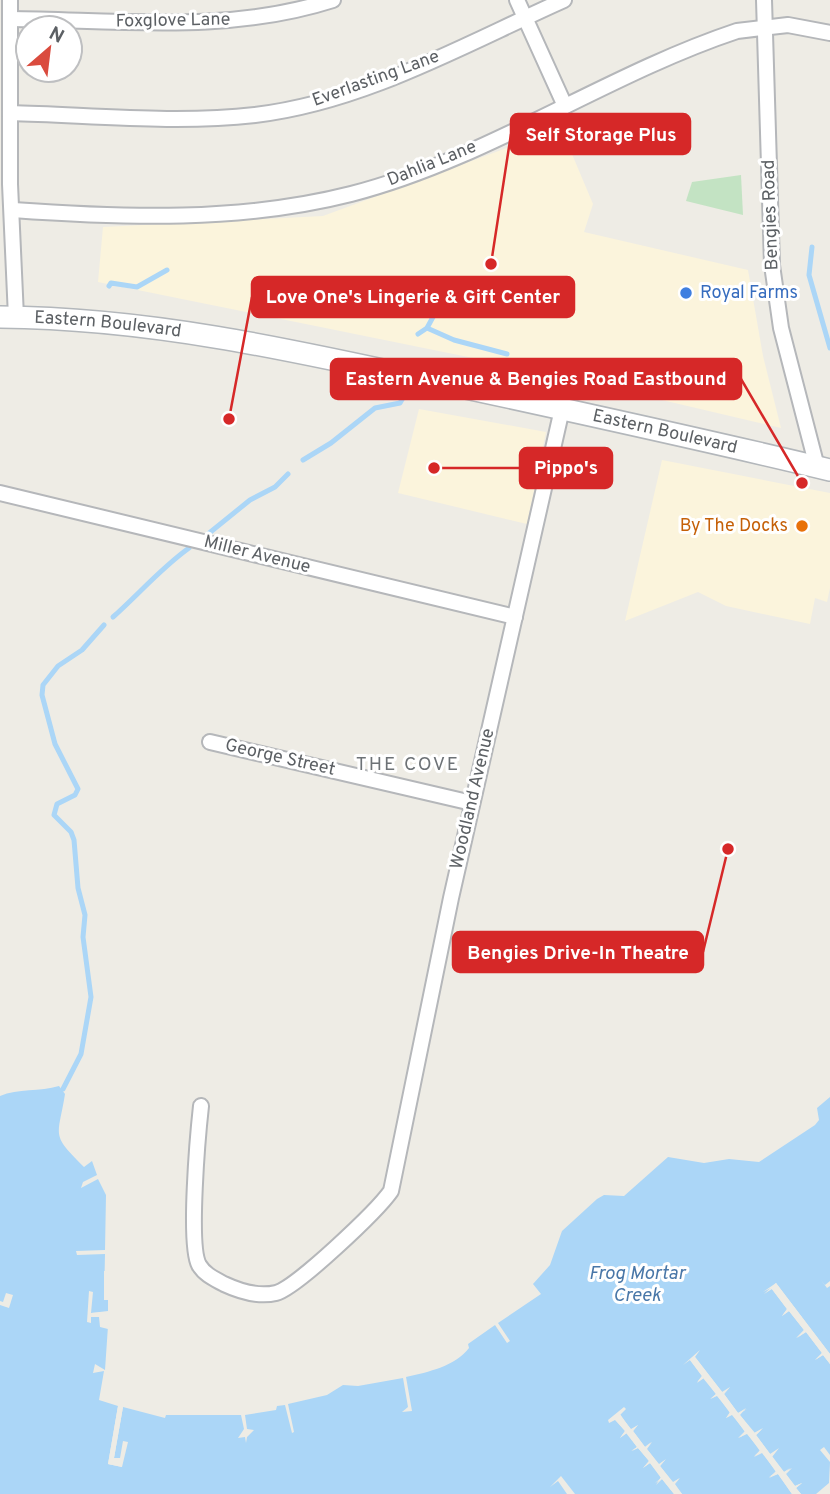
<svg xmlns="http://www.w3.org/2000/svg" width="830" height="1494" font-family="Overpass,sans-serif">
<rect width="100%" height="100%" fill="#eeece5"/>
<g fill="#fbf4dc">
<path d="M561 128 593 204 584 232 748 270 763 356 781 428 547 373 98 282 103 227 323 216Z"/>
<path d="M419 409 546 432 527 524 398 493Z"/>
<path d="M662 460 830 493V588L827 602 815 598 810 624 726 606 698 592 625 621Z"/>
</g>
<path fill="#c3e3c3" d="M741 175 743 215 686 201 692 182Z"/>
<path fill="#abd6f7" d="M59 1086 65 1094C58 1138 50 1133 84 1167L92 1161 97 1175 83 1182 81 1188 98 1179 106 1195 105 1250 76 1251 77 1255 105 1254 104 1299 108 1300V1312L91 1313 93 1292 91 1317H100V1327L108 1326 105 1370 95 1364 93 1373 104 1371 99 1400 118 1406 108 1464 122 1467 120 1458H114L123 1407 165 1418 166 1415H241L244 1429 238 1438 245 1437 246 1443 247 1437 254 1430 247 1429 245 1415 276 1410 277 1406 285 1405 292 1433 294 1432 288 1404 327 1395 343 1385 358 1386 403 1378 408 1407 402 1412 412 1411 406 1377C429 1372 455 1366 469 1348L468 1344 495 1325 507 1343 510 1341 498 1323 541 1294 533 1284 550 1265 562 1231 597 1199 604 1195 624 1196 668 1157 704 1163 729 1159 759 1162 815 1125 819 1120 817 1108 830 1097V1281L825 1285 821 1280 827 1288 830 1286V1354L776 1283 763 1292 771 1288 787 1309 782 1316 789 1311 804 1330 797 1338 806 1332 822 1353 815 1360 823 1355 830 1364V1455L824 1447 820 1450 830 1462 829 1483 816 1494H801L796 1488 802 1483 795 1486 785 1473 790 1468 784 1472 772 1456 778 1449 771 1455 756 1435 762 1429 755 1433 739 1414 747 1409 738 1413 724 1394 730 1387 723 1393 695 1357 690 1360 702 1376 697 1382 703 1378 716 1394 711 1399 717 1395 730 1413 726 1418 732 1414 745 1432 739 1438 747 1433 760 1451 754 1456 762 1452 776 1472 769 1477 778 1474 792 1494H682L674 1484 679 1478 673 1483 660 1466 665 1460 659 1465 646 1448 651 1442 645 1447 633 1431 638 1425 631 1430 620 1414 609 1423 615 1419 625 1431 620 1438 626 1433 637 1447 632 1451 638 1448 649 1461 643 1468 650 1463 661 1478 655 1483 662 1479 674 1494H575L561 1476 550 1487 558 1481 567 1494H0V1305L9 1308 13 1295 6 1293 3 1302 0 1301V1096C18 1088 40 1092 59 1086Z"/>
<g fill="#eeece5">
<path d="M104 1271H108V1296L111 1299 112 1311 103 1316V1323L110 1324 112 1330 100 1327 99 1317H91V1323L87 1322 89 1291 93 1292 91 1313 108 1311V1300H104Z"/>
<path d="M776 1283 830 1354V1364L823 1355 815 1360 822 1353 806 1332 796 1338 804 1330 789 1311 782 1316 787 1309 772 1289 764 1294Z"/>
<path d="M700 1350 695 1357 722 1392 730 1387 724 1394 738 1413 746 1408 740 1415 754 1433 763 1428 756 1435 770 1454 779 1448 772 1457 784 1472 792 1468 786 1474 795 1486 802 1483 796 1488 801 1494H792L778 1474 769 1478 776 1471 762 1453 754 1457 760 1450 747 1434 738 1438 745 1431 732 1415 726 1418 730 1412 717 1396 710 1399 716 1394 704 1378 697 1383 702 1376 690 1360 683 1365Z"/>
<path d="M118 1406 123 1407 114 1458H120L123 1441 128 1442 122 1467 108 1464Z"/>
<path d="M624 1407 626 1409 620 1415 631 1429 638 1425 633 1431 645 1447 652 1442 647 1449 659 1464 666 1459 660 1466 673 1482 680 1478 675 1484 682 1494H674L662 1479 656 1485 661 1477 650 1463 643 1468 649 1461 638 1448 631 1451 637 1447 627 1433 620 1438 625 1431 615 1420 609 1423 608 1420Z"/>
</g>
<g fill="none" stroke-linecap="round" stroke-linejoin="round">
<g stroke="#abd6f7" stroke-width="5">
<path d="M812 247 809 275 830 348"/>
<path d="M109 286 111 283 137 287 167 270"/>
<path d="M427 328 454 340 507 354"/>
<path d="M418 334 427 328 433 317"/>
<path d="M303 460 331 443 375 408 400 403 404 396"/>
<path d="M208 534 250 500 275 487 288 474"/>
<path d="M113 617C138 595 161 568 189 548"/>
<path d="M63 1089 81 1054 91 997 83 937 85 915 78 888 74 840 71 832 54 815 57 804 75 795 78 789 55 744 42 695 43 685 58 666 82 650 104 625"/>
</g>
<defs>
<g id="street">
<path d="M10 0V184L16 317"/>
<path d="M517 0 565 106"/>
<path d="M764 0 772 265 781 328 817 467"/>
<path d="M10 19C119 20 227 34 333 0"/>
<path d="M10 113C91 115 174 124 255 115 365 102 465 44 564 0"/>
<path d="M13 210C125 218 241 222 351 194 487 159 605 75 737 31L788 25 830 33"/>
<path d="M0 493 515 617"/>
<path d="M210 742 472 803"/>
<path d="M201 1106C198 1133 188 1245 199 1265 205 1275 215 1279 224 1284 239 1291 259 1297 276 1293 296 1288 377 1211 391 1191L451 898 562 409"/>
</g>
<g id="secondary">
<path id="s1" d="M0 317C151 318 297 351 443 383 572 411 702 439 830 470"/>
</g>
</defs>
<use href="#street" stroke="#b5b7ba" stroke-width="18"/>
<use href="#secondary" stroke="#b3b7bb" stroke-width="24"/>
<use href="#street" stroke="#fff" stroke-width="14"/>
<use href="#secondary" stroke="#fff" stroke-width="21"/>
</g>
<circle fill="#3f7fe0" stroke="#fff" stroke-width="2.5" cx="686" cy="293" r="7"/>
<circle fill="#e8710a" stroke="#fff" stroke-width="2.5" cx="802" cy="526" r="7"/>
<g text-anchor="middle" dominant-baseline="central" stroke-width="6" stroke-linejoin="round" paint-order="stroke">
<g font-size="18" fill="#5c6064" stroke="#fff">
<text transform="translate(173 21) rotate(-1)">Foxglove Lane</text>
<text transform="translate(376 79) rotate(-20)">Everlasting Lane</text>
<text transform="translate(432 164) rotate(-22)">Dahlia Lane</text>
<text transform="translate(771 215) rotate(-92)">Bengies Road</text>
<text stroke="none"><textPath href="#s1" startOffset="108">Eastern Boulevard</textPath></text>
<text stroke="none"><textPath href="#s1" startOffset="676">Eastern Boulevard</textPath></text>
<text transform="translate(257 555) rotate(14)">Miller Avenue</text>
<text transform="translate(280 758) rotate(13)">George Street</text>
<text transform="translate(473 799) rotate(-77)">Woodland Avenue</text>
</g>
<g font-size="18" fill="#366cbe" stroke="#fff" text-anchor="start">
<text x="700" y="293">Royal Farms</text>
</g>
<g font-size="18" fill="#c56008" stroke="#fff" text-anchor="end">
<text x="788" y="526">By The Docks</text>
</g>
<g font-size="19" letter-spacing="2" fill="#6d7276" stroke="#fff">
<text x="408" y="765">THE COVE</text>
</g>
<g font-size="19" font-style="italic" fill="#4977a8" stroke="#fff">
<text x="637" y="1274">Frog Mortar<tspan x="637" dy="22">Creek</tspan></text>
</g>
</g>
<path fill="none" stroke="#d62828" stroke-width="2.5" d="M491 264L511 134M229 419L252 297M802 483L741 379M434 468L520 468M728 849L703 952"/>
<g fill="#d62828" stroke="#fff" stroke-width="2.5">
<circle cx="491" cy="264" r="7"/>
<circle cx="229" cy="419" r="7"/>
<circle cx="802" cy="483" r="7"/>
<circle cx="434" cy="468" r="7"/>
<circle cx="728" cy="849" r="7"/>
</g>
<g fill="#d62828" stroke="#d62828" stroke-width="2.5">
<rect x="511" y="114" width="179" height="40" rx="7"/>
<rect x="252" y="277" width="322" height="40" rx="7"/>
<rect x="331" y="359" width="410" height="40" rx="7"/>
<rect x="520" y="448" width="92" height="40" rx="7"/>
<rect x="453" y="932" width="250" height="40" rx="7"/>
</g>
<g font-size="19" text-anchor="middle" font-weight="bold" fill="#fff">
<text x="601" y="141">Self Storage Plus</text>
<text x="413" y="303">Love One's Lingerie &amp; Gift Center</text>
<text x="536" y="385">Eastern Avenue &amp; Bengies Road Eastbound</text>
<text x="566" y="474">Pippo's</text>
<text x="578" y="959">Bengies Drive-In Theatre</text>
</g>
<g transform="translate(49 49) rotate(28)"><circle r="33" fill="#ffffff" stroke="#bebfc1" stroke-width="2"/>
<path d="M0-5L12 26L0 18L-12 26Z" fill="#da4b3e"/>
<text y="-10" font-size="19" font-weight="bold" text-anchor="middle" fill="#5c6064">N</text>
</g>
</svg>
